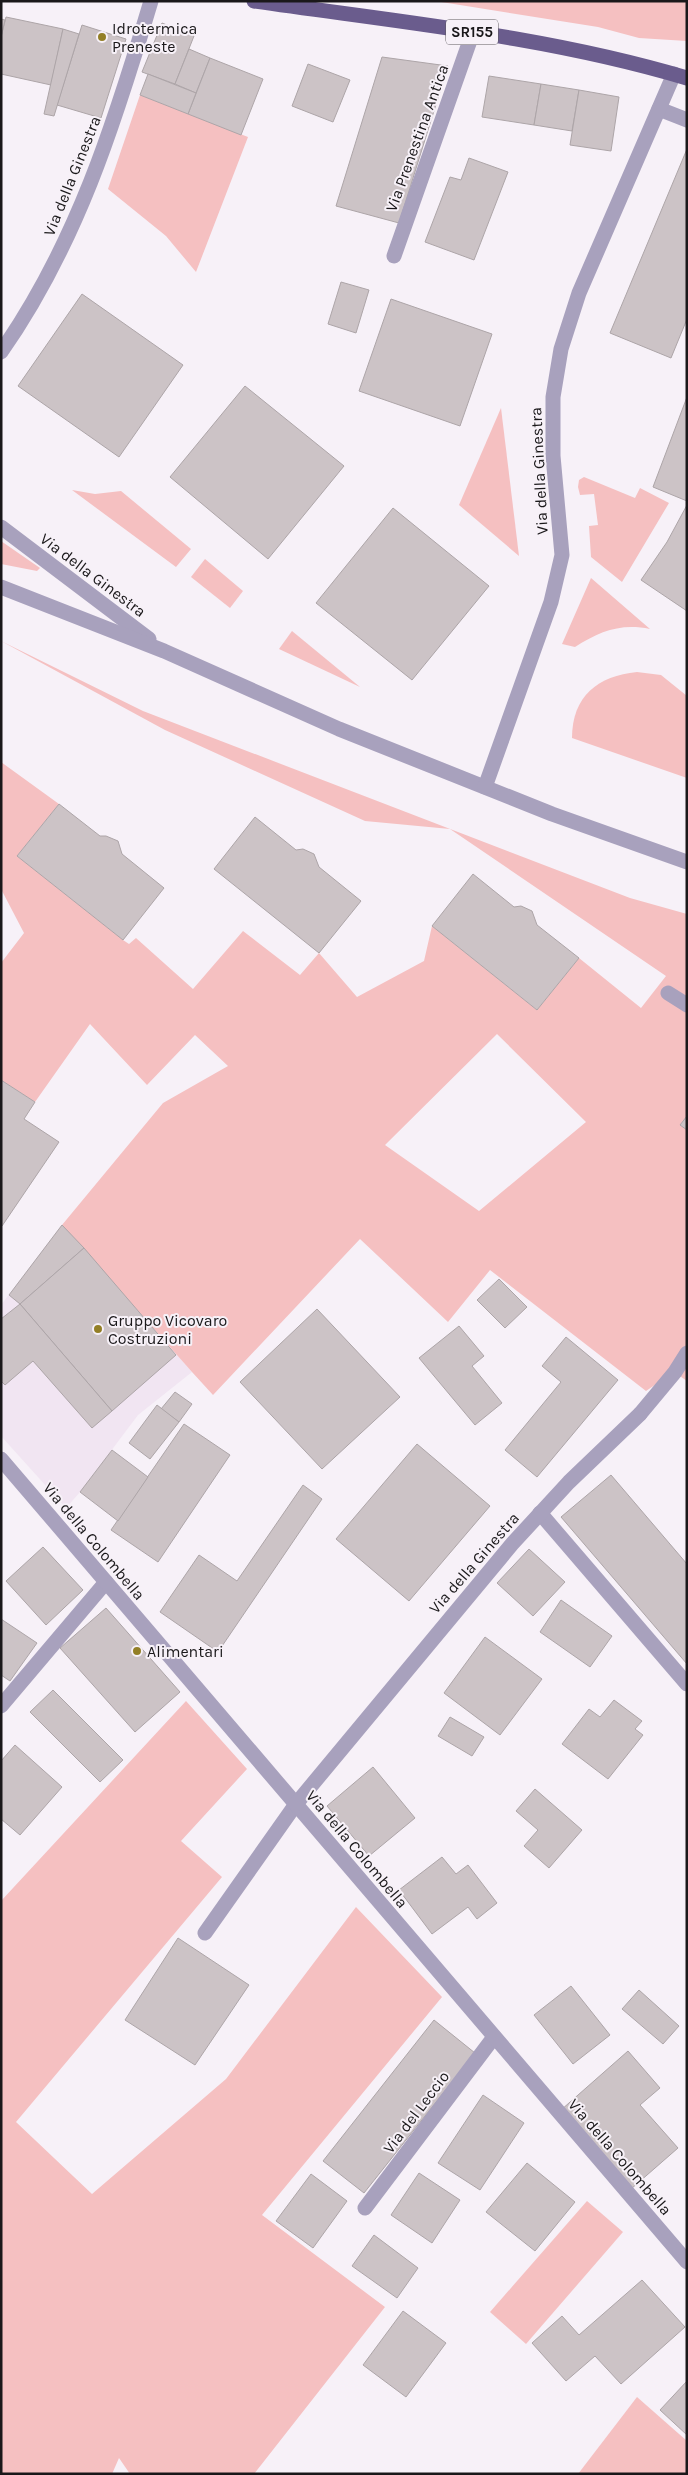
<svg xmlns="http://www.w3.org/2000/svg" width="688" height="2475" font-family="Karla,sans-serif">
<rect width="100%" height="100%" fill="#f7f1f8"/>
<path fill="#f1e5f2" d="M62 1225 192 1372 138 1415 80 1492 66 1508 1 1436V1305Z"/>
<g fill="#f5c0c1" fill-rule="evenodd">
<path d="M435 1H687V41L639 38 598 27Z"/>
<path d="M140 95 248 137 196 272 166 236 108 189Z"/>
<path d="M501 408 519 556 459 505Z"/>
<path d="M584 477 635 498 640 488 669 503 622 582 591 557 589 526 598 525 594 494 580 495 578 487 579 480Z"/>
<path d="M72 490 95 494 121 491 191 549 176 567Z"/>
<path d="M1 541 40 568 37 571 1 564Z"/>
<path d="M205 559 243 591 230 608 191 577Z"/>
<path d="M591 578 650 629C621 623 600 631 575 647L562 644Z"/>
<path d="M292 631 360 687 279 649Z"/>
<path d="M1 641 143 711 630 898 687 914V1116L680 1125 687 1130V1381L674 1372 646 1391 490 1270 448 1322 360 1239 213 1395 192 1372 62 1225 163 1103 228 1066 195 1035 147 1085 90 1024 35 1102 1 1080V963L24 933 1 889V762L59 804 17 856 123 940 129 944 136 938 193 989 243 931 300 975 319 953 357 997 424 961 432 926 537 1010 579 958 641 1008 666 976 450 829 365 821 165 730ZM497 1034 586 1122 479 1211 385 1145Z"/>
<path d="M637 672 661 675 687 696V778L572 738C572 696 598 676 637 672Z"/>
<path d="M186 1701 247 1769 181 1841 222 1877 16 2122 92 2194 226 2079 356 1907 442 1997 262 2215 385 2307 254 2474H130L119 2458 112 2474H1V1901Z"/>
<path d="M587 2201 623 2232 526 2344 490 2312Z"/>
<path d="M637 2397 687 2441V2474H578Z"/>
</g>
<g fill="#ccc3c6" stroke="#ada5a8">
<path d="M6 17 63 29 51 85 1 74V37Z"/>
<path d="M1 19 5 20 1 37Z"/>
<path d="M162 23 194 36 175 84 142 72Z"/>
<path d="M82 25 126 39 101 118 57 105Z"/>
<path d="M63 29 79 34 54 116 44 114Z"/>
<path d="M189 49 210 58 196 93 175 84Z"/>
<path d="M382 57 448 66 399 223 336 206Z"/>
<path d="M210 58 263 79 241 135 188 114Z"/>
<path d="M308 64 350 80 333 122 292 106Z"/>
<path d="M148 74 196 93 188 114 140 95Z"/>
<path d="M489 76 541 84 534 125 482 117Z"/>
<path d="M541 84 579 90 572 131 534 125Z"/>
<path d="M579 90 619 97 611 151 570 145Z"/>
<path d="M687 149V319L671 358 610 333Z"/>
<path d="M469 158 508 172 474 260 425 242 450 177 461 180Z"/>
<path d="M341 282 369 290 356 333 328 324Z"/>
<path d="M82 294 183 365 119 457 18 386Z"/>
<path d="M391 299 492 334 460 426 359 391Z"/>
<path d="M245 386 344 466 268 559 170 477Z"/>
<path d="M687 397V501L653 487Z"/>
<path d="M687 505V611L641 580 667 542Z"/>
<path d="M393 508 489 586 412 680 316 603Z"/>
<path d="M59 804 100 836H106L118 841 122 854 164 888 123 940 17 856Z"/>
<path d="M255 817 296 850 303 849 314 854 319 867 361 901 319 953 214 869Z"/>
<path d="M473 874 514 907 521 906 532 911 537 925 579 958 537 1010 432 926Z"/>
<path d="M1 1080 35 1102 24 1119 59 1142 2 1226Z"/>
<path d="M687 1116V1130L680 1125Z"/>
<path d="M62 1225 84 1248 20 1304 9 1295Z"/>
<path d="M84 1248 176 1355 112 1411 20 1304Z"/>
<path d="M499 1279 527 1307 505 1328 477 1300Z"/>
<path d="M20 1304 112 1411 92 1428 33 1361 5 1385 1 1381V1319Z"/>
<path d="M317 1309 400 1397 322 1469 240 1382Z"/>
<path d="M459 1326 484 1356 472 1366 502 1403 475 1425 419 1358Z"/>
<path d="M566 1337 618 1380 537 1477 505 1450 561 1382 542 1366Z"/>
<path d="M175 1392 192 1404 179 1422 161 1409Z"/>
<path d="M157 1405 179 1422 150 1459 129 1443Z"/>
<path d="M184 1424 230 1455 158 1562 111 1530Z"/>
<path d="M417 1444 490 1506 409 1601 336 1539Z"/>
<path d="M112 1450 148 1477 118 1521 80 1492Z"/>
<path d="M611 1475 687 1564V1664L561 1517Z"/>
<path d="M303 1485 322 1499 218 1652 160 1612 199 1555 237 1581Z"/>
<path d="M43 1547 83 1590 46 1625 6 1581Z"/>
<path d="M529 1549 565 1582 533 1616 497 1583Z"/>
<path d="M561 1600 612 1636 590 1667 540 1632Z"/>
<path d="M106 1608 180 1692 135 1732 60 1648Z"/>
<path d="M1 1619 37 1643 10 1681 1 1675Z"/>
<path d="M485 1637 542 1679 500 1735 444 1693Z"/>
<path d="M53 1690 123 1760 100 1782 30 1712Z"/>
<path d="M614 1700 642 1721 635 1729 643 1735 608 1779 562 1744 589 1709 600 1717Z"/>
<path d="M450 1717 484 1737 472 1756 438 1736Z"/>
<path d="M15 1745 62 1787 20 1835 1 1819V1761Z"/>
<path d="M373 1767 415 1818 369 1856 327 1806Z"/>
<path d="M535 1789 582 1830 549 1868 524 1846 538 1830 516 1811Z"/>
<path d="M442 1857 456 1874 468 1865 497 1903 477 1919 468 1907 432 1934 399 1890Z"/>
<path d="M178 1938 249 1985 195 2065 125 2020Z"/>
<path d="M571 1986 610 2035 573 2064 534 2015Z"/>
<path d="M639 1990 679 2026 663 2044 622 2009Z"/>
<path d="M434 2020 475 2053 364 2193 323 2161Z"/>
<path d="M628 2051 660 2088 640 2105 678 2148 631 2189 561 2110Z"/>
<path d="M483 2095 524 2123 480 2190 438 2163Z"/>
<path d="M527 2163 575 2202 535 2251 486 2212Z"/>
<path d="M419 2173 460 2200 432 2243 391 2215Z"/>
<path d="M311 2174 347 2201 313 2248 276 2221Z"/>
<path d="M374 2235 418 2268 397 2298 352 2266Z"/>
<path d="M642 2280 685 2327 621 2384 595 2356 566 2381 532 2343 562 2316 579 2335Z"/>
<path d="M403 2311 446 2343 406 2397 363 2365Z"/>
<path d="M687 2381V2435L660 2410Z"/>
</g>
<g fill="none" stroke-linecap="round" stroke-linejoin="round">
<g stroke="#a8a1bd" stroke-width="15">
<path d="M659 109 687 120"/>
<path d="M394 256 473 32"/>
<path d="M668 993 687 1005"/>
<path d="M640 1414 675 1372 687 1353"/>
<path d="M540 1513 687 1684"/>
<path d="M1 1706 106 1582"/>
<path d="M205 1933 296 1804"/>
<path d="M365 2208 494 2037"/>
</g>
<g stroke="#a8a1bd" stroke-width="15">
<path d="M1 352C76 245 114 125 151 1"/>
<path d="M1 527 149 639"/>
<path d="M1 587 164 651 339 729 552 814 687 862"/>
<path d="M485 787 551 602 562 555 553 456V397L561 349 579 293 674 74"/>
<path d="M1 1459 687 2262"/>
<path d="M296 1804 512 1544 569 1482 640 1414"/>
</g>
<path stroke="#6a5c8d" stroke-width="15" d="M254 1C399 22 546 36 687 78"/>
</g>
<g fill="#937f26" stroke="#f7f1f8" stroke-width="2">
<circle cx="102" cy="37" r="5"/>
<circle cx="98" cy="1329" r="5"/>
<circle cx="137" cy="1651" r="5"/>
</g>
<g text-anchor="middle" dominant-baseline="central" stroke-width="4" stroke-linejoin="round" paint-order="stroke">
<rect fill="#f7f1f8" stroke="#5c595d" stroke-width="1" x="446" y="19.5" width="52" height="25" rx="4"/>
<g font-size="15" font-weight="bold" fill="#1a181a">
<text x="472" y="32">SR155</text>
</g>
<g font-size="16" fill="#1a181a" stroke="#f7f1f8" text-anchor="start">
<text x="112" y="28">Idrotermica<tspan x="112" dy="18">Preneste</tspan></text>
<text x="108" y="1320">Gruppo Vicovaro<tspan x="108" dy="18">Costruzioni</tspan></text>
<text x="147" y="1651">Alimentari</text>
</g>
<g font-size="16" fill="#1a181a" stroke="#f7f1f8">
<text transform="translate(417 138) rotate(-70)">Via Prenestina Antica</text>
<text transform="translate(72 176) rotate(-68)">Via della Ginestra</text>
<text transform="translate(539 471) rotate(-93)">Via della Ginestra</text>
<text transform="translate(93 575) rotate(37)">Via della Ginestra</text>
<text transform="translate(94 1541) rotate(50)">Via della Colombella</text>
<text transform="translate(474 1563) rotate(-49)">Via della Ginestra</text>
<text transform="translate(357 1849) rotate(50)">Via della Colombella</text>
<text transform="translate(416 2112) rotate(-53)">Via del Leccio</text>
<text transform="translate(620 2157) rotate(49)">Via della Colombella</text>
</g>
</g>
<rect width="688" height="2475" fill="none" stroke="#1a181a" stroke-width="5"/>
</svg>
